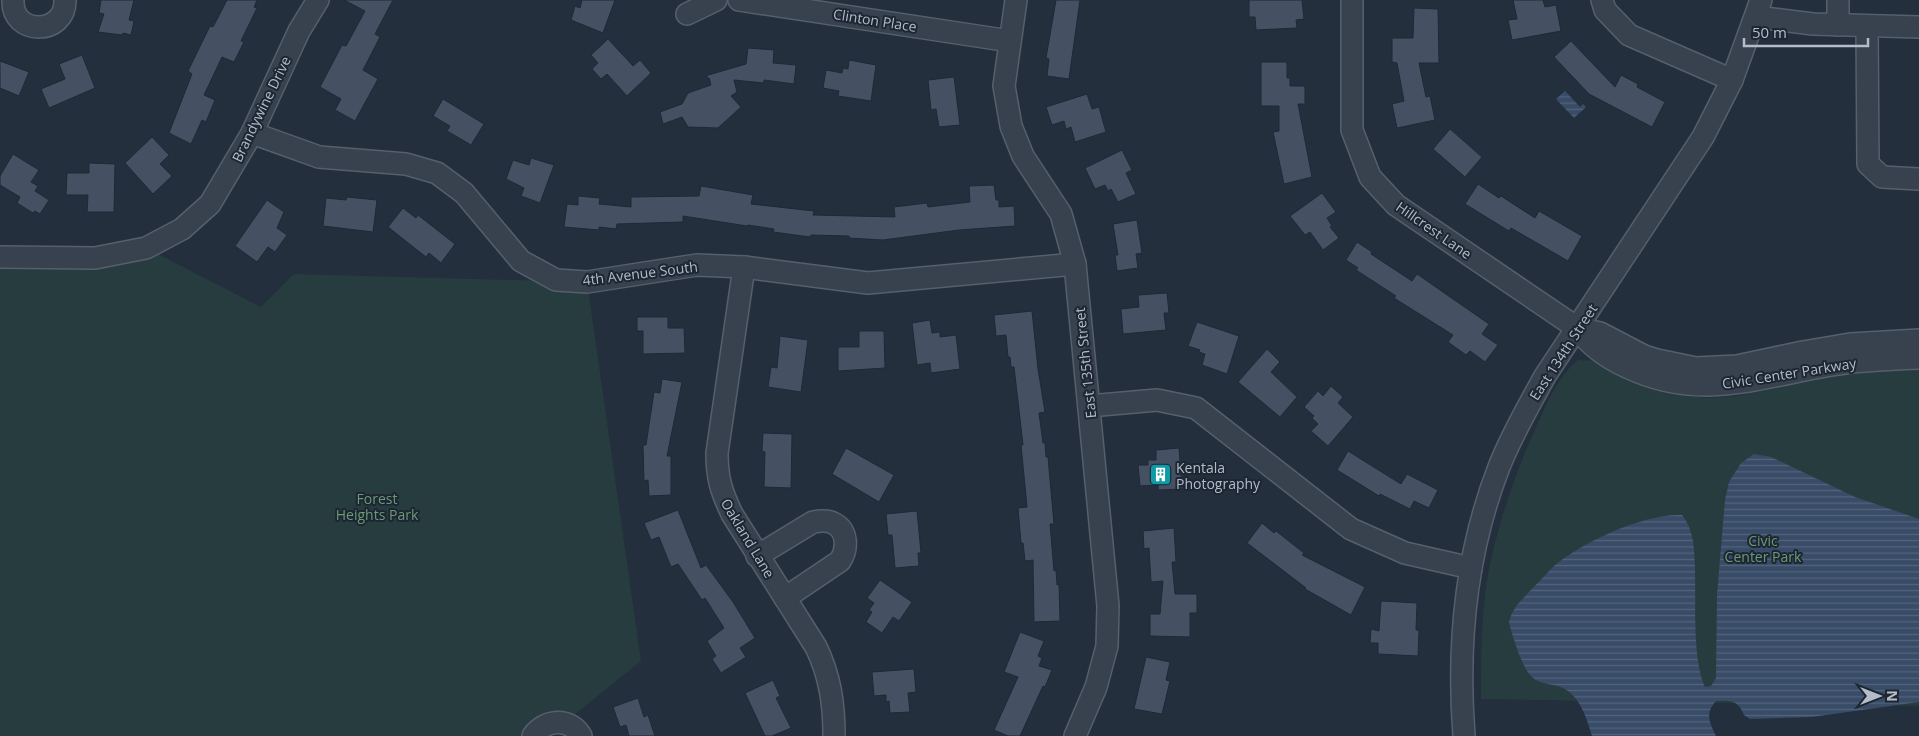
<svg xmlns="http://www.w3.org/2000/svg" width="1919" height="736" font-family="'Open Sans',sans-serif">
<defs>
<pattern id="water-rules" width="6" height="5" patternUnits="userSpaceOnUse" patternTransform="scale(1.25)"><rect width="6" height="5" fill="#394c67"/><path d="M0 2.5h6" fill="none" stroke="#53647b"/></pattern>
</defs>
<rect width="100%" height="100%" fill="#242f3e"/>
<g fill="#263c3f">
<path d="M146 248 261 307 294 274 587 282 641 661 564 723 533 736H0V257Z"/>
<path d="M1578 360 1597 361 1632 382 1669 393 1707 398 1738 396 1804 380 1854 372 1919 369V706L1481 699C1481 658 1481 615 1488 574 1498 523 1515 474 1536 427 1547 403 1558 376 1578 360Z"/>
</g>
<g fill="url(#water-rules)">
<path d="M1565 91 1580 107 1583 104 1586 107 1574 118 1556 99Z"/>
<path d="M1754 454 1771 457 1855 497 1919 519V702L1812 717 1750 719 1744 715C1738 700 1731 700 1716 701 1705 713 1709 722 1716 736H1592C1587 719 1580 696 1563 688 1552 683 1539 685 1531 676 1522 667 1512 635 1509 622 1513 607 1520 602 1530 591 1538 583 1546 574 1554 566 1582 542 1645 513 1682 515 1694 530 1694 548 1695 567 1696 599 1692 659 1705 687L1711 686 1716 678 1717 595 1725 500 1729 482 1741 463Z"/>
</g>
<g fill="#455162" stroke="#1f2835">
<path d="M101 0H134L129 20 134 21 131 35 123 33 122 35 98 32 104 14 99 13Z"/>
<path d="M227 0H257L254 7 257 8 241 41 244 42 234 62 222 57 204 95 215 100 206 122 202 120 191 144 169 133 192 74 188 71 210 26 213 27Z"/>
<path d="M344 0H393L375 34 380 37 363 70 378 79 355 121 335 110 341 99 320 87 342 45 346 46 365 11Z"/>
<path d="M582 0H615L603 33 571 20 575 6 580 8Z"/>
<path d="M1056 0H1080L1069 79 1047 76 1049 59 1046 58Z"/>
<path d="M1249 0H1302L1304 19 1296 20 1297 28 1256 30 1255 17H1249Z"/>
<path d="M1513 0H1543L1545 7 1556 5 1561 31 1512 40 1508 20 1517 19Z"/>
<path d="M1414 8 1438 9 1439 63H1419L1426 97 1430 96 1435 120 1397 128 1392 104 1404 101 1397 63 1392 62V38H1413Z"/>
<path d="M608 39 633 66 640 60 651 73 627 96 607 74 601 79 592 69 598 63 591 55Z"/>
<path d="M1571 41 1615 87 1621 75 1638 84 1637 87 1665 102 1652 127 1589 94 1554 57Z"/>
<path d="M748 48 774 50 773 63 796 65 794 84 764 80V83L734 80 737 92 731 96 741 107 718 128 688 127 682 117 663 124 660 112 682 104 688 93 711 85 709 78 705 76 746 64Z"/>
<path d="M82 55 95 88 49 108 41 89 65 79 59 64Z"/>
<path d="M849 60 876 65 871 101 838 96 839 91 823 88 826 70 842 73 843 68 848 69Z"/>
<path d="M0 61 29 72 19 96 0 88Z"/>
<path d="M1261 62H1287V78H1290V86H1305V104H1298L1312 177 1284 184 1273 132 1279 131V106H1261Z"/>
<path d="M954 77 960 125 939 127 936 109 931 110 928 80Z"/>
<path d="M1087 94 1092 109 1099 107 1106 132 1075 142 1071 127 1066 129 1064 121 1052 125 1046 107Z"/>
<path d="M443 99 484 124 471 145 447 131 450 126 433 116Z"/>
<path d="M1450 129 1482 157 1465 177 1433 149Z"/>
<path d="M152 137 169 155 160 164 172 176 153 194 125 163Z"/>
<path d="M1122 150 1132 170 1126 173 1136 194 1118 202 1111 189 1108 191 1105 185 1095 189 1085 168Z"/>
<path d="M13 154 39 170 31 182 38 186 35 191 49 200 40 214 35 211 33 213 17 203 20 197 0 185V176Z"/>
<path d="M531 158 554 165 540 203 521 196 524 188 506 179 513 160 529 165Z"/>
<path d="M89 163 115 164 114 212H87L88 195H66L67 173H89Z"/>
<path d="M1478 184 1499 198 1501 196 1535 218 1539 211 1582 236 1568 261 1511 228 1509 231 1465 204Z"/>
<path d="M994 185 996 200H999V207L1014 206 1015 226 959 230 883 240 849 238V236L811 235 810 237 773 232 774 229 748 225 747 226 683 216V222L617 224 616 229 599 227V230L564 227 567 204 578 205V196L600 198 599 204 631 207V197L699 196 701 186 753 195 751 204 814 211 813 215 895 217 894 207 927 203 928 207 970 202 969 186Z"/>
<path d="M1322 193 1336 212 1327 218 1332 226 1330 227 1339 238 1323 250 1310 232 1305 235 1290 216Z"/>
<path d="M347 197 377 200 373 232 323 226 326 198 346 200Z"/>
<path d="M267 200 284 212 277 228 287 235 275 252 268 247 257 262 235 246Z"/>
<path d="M403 208 416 218 418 215 455 244 441 263 429 253 426 257 388 227Z"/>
<path d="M1137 220 1142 253 1136 254 1138 268 1117 271 1115 255H1118L1113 224Z"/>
<path d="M1357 242 1372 252 1371 254 1412 281 1417 274 1489 324 1482 334 1498 345 1485 362 1470 351 1466 355 1448 342 1453 335 1394 298 1396 296 1356 270 1358 268 1346 260Z"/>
<path d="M1167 293 1169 313H1164L1166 330 1123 334 1121 309 1139 307 1138 295Z"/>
<path d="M1032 311 1038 369 1045 412 1039 413 1043 443H1045L1046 457H1048L1054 524H1050L1054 571 1056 570 1057 585 1059 584 1060 621 1034 622 1033 560 1025 561 1023 543H1021L1018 508 1027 507 1021 445H1023L1014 367H1011L1010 357H1008L1006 335 996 336 994 315Z"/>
<path d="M637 317H668V328H684L685 353 643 354V331H637Z"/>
<path d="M930 320 932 333 940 332V337L956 335 960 369 931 373 930 363 917 365 912 323Z"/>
<path d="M1197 322 1239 336 1227 374 1202 365 1205 354 1199 352 1200 350 1188 346Z"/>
<path d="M859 331H884L885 368 838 371V347H859Z"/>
<path d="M780 336 808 340 801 392 768 387 771 367 777 368Z"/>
<path d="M1267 349 1280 362 1271 372 1297 397 1280 417 1238 382Z"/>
<path d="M662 379 682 382 667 456H671V495L649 496 648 480 644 481 643 445H646L654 392 660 393Z"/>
<path d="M1331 386 1343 397 1338 403 1353 417 1328 446 1311 431 1318 424 1312 418 1314 416 1304 407 1318 391 1323 396Z"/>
<path d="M763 433 792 434 791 488 764 487 765 452 762 451Z"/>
<path d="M846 448 894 475 879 502 832 474Z"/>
<path d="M1179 448 1182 489 1158 490V485L1140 486 1138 465H1148V460H1156V450Z"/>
<path d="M1348 451 1401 484 1407 474 1438 490 1429 508 1414 501 1410 509 1380 494 1379 496 1337 470Z"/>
<path d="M678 510 701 568 706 565 733 602 755 638 740 648 746 657 721 673 712 659 716 656 707 641 724 628 705 598 702 600 678 564 671 567 659 537 651 540 644 523Z"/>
<path d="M917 511 921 553H918L919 566 895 568 892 535H888L886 514Z"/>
<path d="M1262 523 1274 533 1276 531 1304 553 1302 555 1365 587 1351 615 1305 589 1306 588 1247 543Z"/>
<path d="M1174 528 1176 562H1172L1175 594H1197V613H1190V637L1150 636V614H1160L1163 581 1151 582 1149 548 1144 549 1143 531Z"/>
<path d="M880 580 912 602 899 621 893 617 882 633 866 622 872 612 869 610 874 603 867 598Z"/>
<path d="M1381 601 1417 603 1416 630H1419L1418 656 1378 654V643H1370L1371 629 1379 631Z"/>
<path d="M1020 632 1044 641 1038 656 1042 658 1039 666 1052 670 1045 687 1043 686 1020 736H1008L994 730 1018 677 1004 672Z"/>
<path d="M1146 657 1170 662 1166 680 1170 681 1162 714 1134 709Z"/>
<path d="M914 669 916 692 908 693 910 712 890 713 889 701 886 702V695L874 696 872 672Z"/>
<path d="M773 680 780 696 776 698 791 728 772 736H765L745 693Z"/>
<path d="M638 698 644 717 648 715 655 736H629L626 725 620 727 613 707Z"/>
</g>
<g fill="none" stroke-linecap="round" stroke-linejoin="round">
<defs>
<g id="minor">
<path d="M13 0C11 36 66 36 65 0"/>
<path d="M739 0 1010 41"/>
<path d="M1016 0 1004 86 1011 126 1023 156 1061 214 1075 264 1108 606 1107 646 1096 687 1075 736"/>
<path d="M1352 0V130L1370 177 1396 205 1577 328C1590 346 1607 358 1627 367 1700 402 1758 377 1832 365 1861 360 1890 359 1919 358"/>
<path d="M1602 0 1605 10 1629 35 1732 80"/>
<path d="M687 14 716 0"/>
<path d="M1756 17 1813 24 1919 27"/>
<path d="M1838 25V0"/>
<path d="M1867 26 1868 164 1882 177 1919 179"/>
<path d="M252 133 319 157 406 164 437 173 464 193 521 261 556 280 587 282 697 265 744 267 868 283 1075 264"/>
<path d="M0 257 95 258 146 248 182 229 210 204 252 133 299 31 318 0"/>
<path d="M744 267 717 453C717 478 721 491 732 514L816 647C830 676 834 703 834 736"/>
<path d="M1577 328 1600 333 1644 356 1657 360 1696 368 1737 366 1803 352 1850 344 1919 340"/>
<path d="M1089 406 1157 400 1196 408 1351 529 1405 553 1471 568"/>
<path d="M757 556 813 522C819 521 827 520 833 523 848 530 848 549 840 561L785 598"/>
<path d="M533 736C545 719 570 717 581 736"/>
<path d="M1464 736C1457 645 1466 552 1499 467 1511 436 1529 405 1545 376L1703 137 1732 80 1761 0"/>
</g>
</defs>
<use href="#minor" stroke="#565f6c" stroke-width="24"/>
<use href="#minor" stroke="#38414e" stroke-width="21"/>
</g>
<defs>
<symbol id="building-square" viewBox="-11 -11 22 22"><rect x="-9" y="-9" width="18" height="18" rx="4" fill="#0f9aa8" stroke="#1d2633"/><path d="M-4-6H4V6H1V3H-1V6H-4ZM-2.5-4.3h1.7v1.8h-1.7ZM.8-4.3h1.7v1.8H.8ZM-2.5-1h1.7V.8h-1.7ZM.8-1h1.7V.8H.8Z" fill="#fff"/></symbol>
</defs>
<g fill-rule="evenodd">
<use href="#building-square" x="1148" y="462" width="25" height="25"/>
</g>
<g text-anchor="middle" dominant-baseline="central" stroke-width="4" stroke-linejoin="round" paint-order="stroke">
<g font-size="14" fill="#b4bcc9" stroke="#1d2633">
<text transform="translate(875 20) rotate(9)">Clinton Place</text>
<text transform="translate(261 109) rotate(-64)">Brandywine Drive</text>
<text transform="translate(1434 230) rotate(35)">Hillcrest Lane</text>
<text transform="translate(640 273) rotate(-7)">4th Avenue South</text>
<text transform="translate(1563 352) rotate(-57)">East 134th Street</text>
<text transform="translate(1085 363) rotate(-96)">East 135th Street</text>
<text transform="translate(1789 373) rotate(-9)">Civic Center Parkway</text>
<text transform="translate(748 538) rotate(59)">Oakland Lane</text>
</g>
<g font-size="14" fill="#b4bcc9" stroke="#1d2633" text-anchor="start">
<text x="1176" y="467">Kentala<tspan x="1176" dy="16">Photography</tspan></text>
</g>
<g font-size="14" fill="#6b9a76" stroke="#1d2633">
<text x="377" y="498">Forest<tspan x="377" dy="16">Heights Park</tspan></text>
<text x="1763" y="540">Civic<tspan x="1763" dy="16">Center Park</tspan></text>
</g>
</g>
<g transform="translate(1879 696) rotate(90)" stroke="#1d2633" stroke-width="4" paint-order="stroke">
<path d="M0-4L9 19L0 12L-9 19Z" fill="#b4bcc9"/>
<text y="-8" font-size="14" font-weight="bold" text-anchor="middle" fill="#b4bcc9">N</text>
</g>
<path d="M1744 38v8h124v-8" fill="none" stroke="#b4bcc9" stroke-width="2.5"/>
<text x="1752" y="38" font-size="15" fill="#b4bcc9" stroke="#1d2633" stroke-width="4" paint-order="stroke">50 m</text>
</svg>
